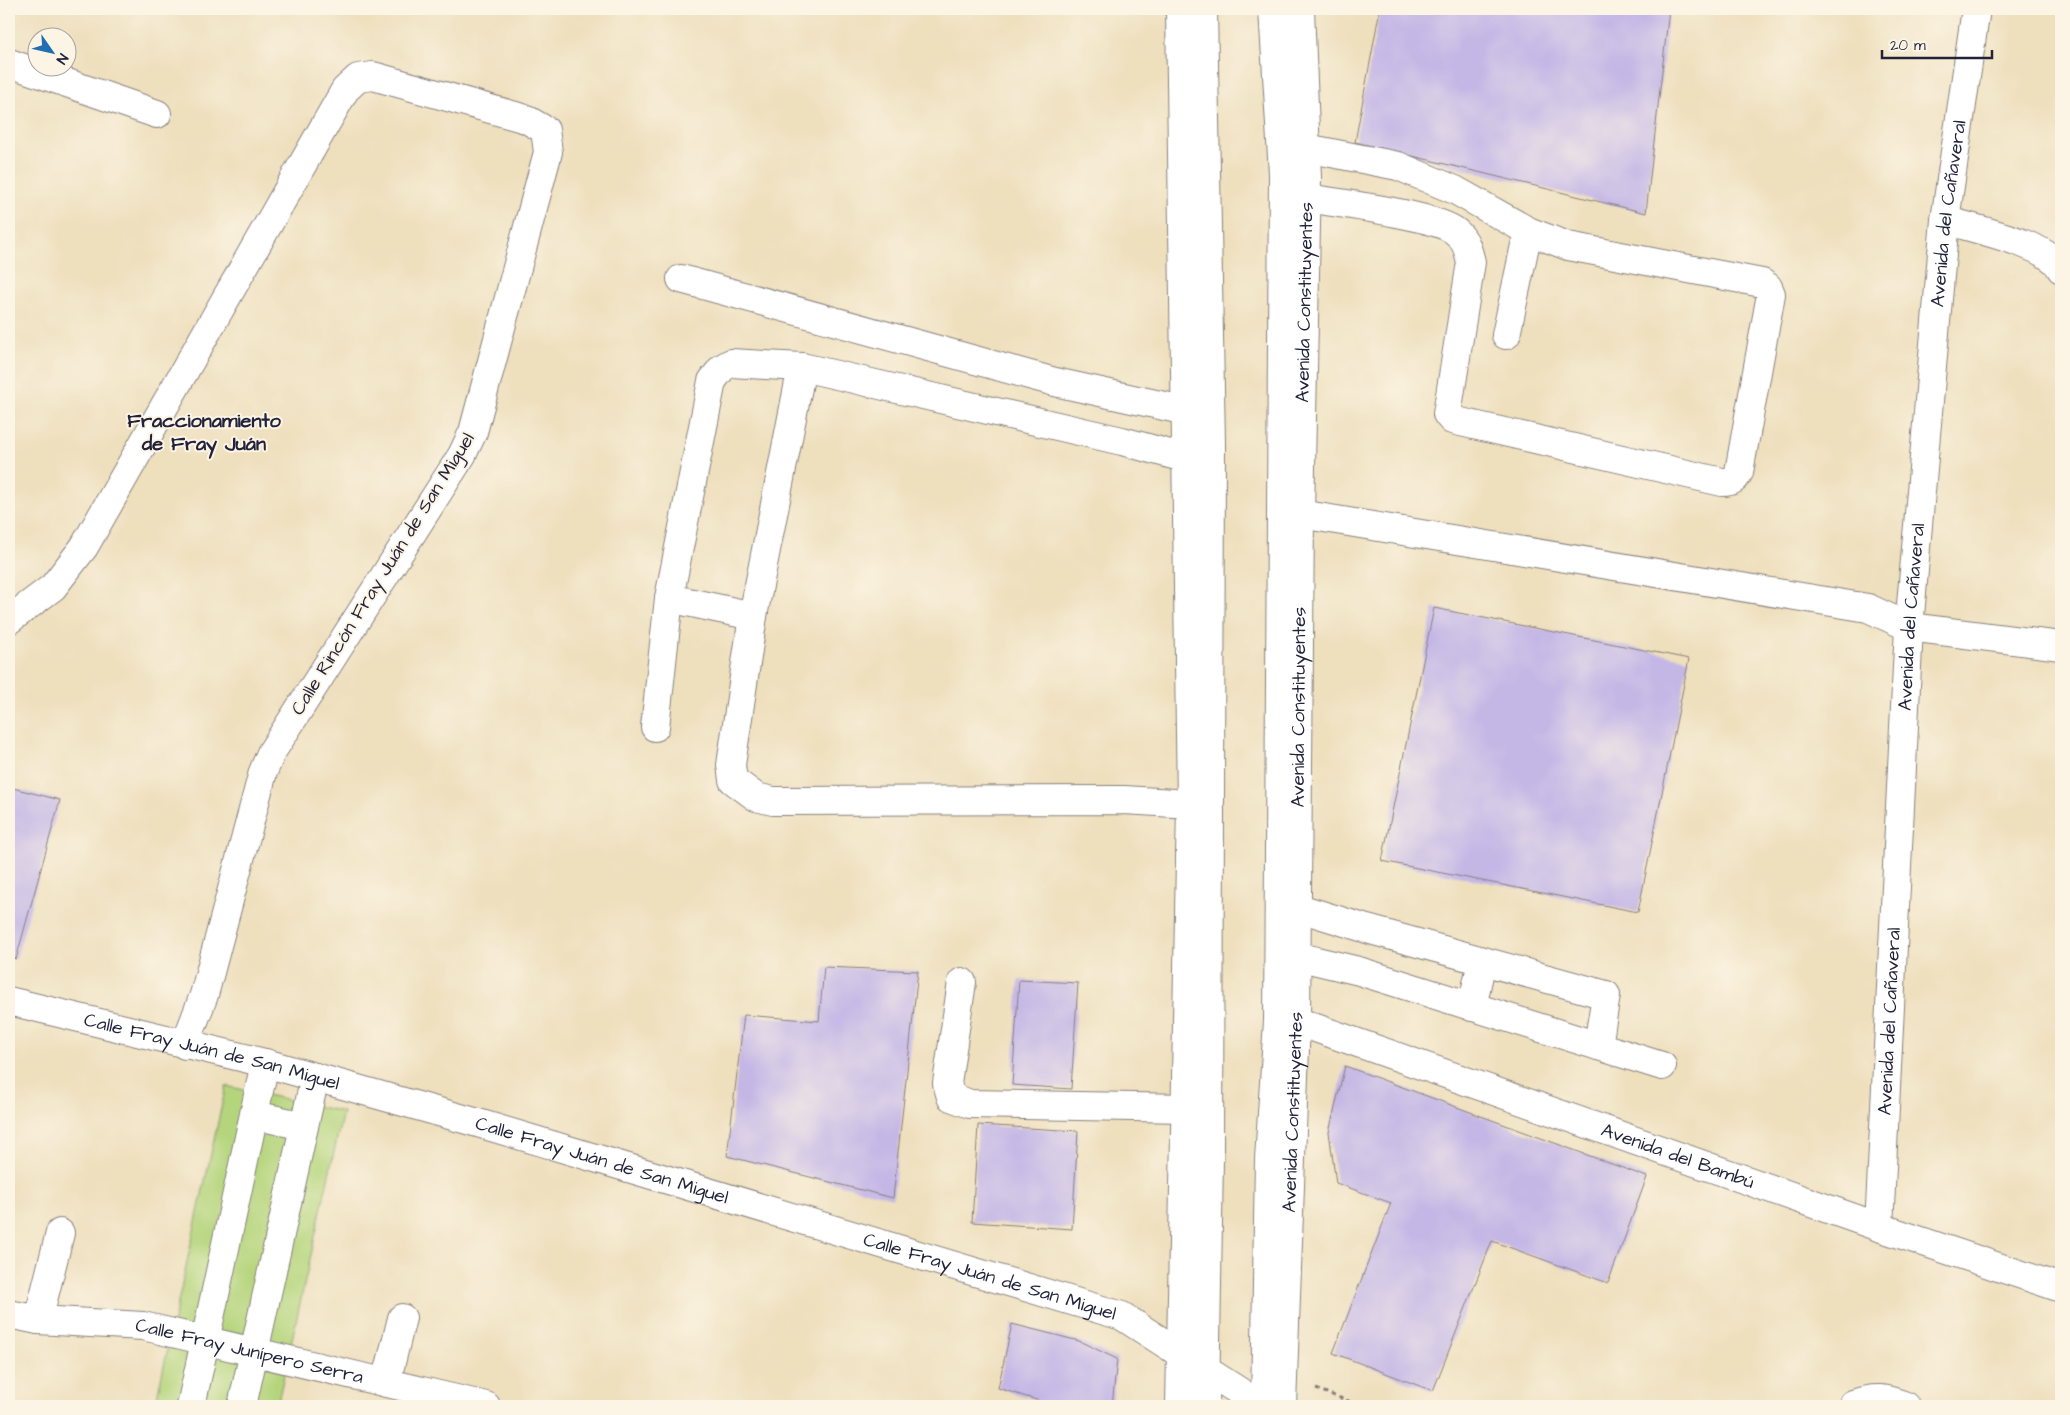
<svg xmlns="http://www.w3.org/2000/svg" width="2070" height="1415" font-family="'Architects Daughter',sans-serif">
<rect width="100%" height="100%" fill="#fcf5e5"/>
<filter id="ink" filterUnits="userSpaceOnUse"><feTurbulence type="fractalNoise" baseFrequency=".02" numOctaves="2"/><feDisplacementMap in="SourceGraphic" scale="10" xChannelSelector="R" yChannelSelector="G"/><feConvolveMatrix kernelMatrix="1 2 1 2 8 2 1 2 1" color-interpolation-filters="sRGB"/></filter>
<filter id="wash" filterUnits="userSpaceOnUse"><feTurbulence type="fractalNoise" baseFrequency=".0096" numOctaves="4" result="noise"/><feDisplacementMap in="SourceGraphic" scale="20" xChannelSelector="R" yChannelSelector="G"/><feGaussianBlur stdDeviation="1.12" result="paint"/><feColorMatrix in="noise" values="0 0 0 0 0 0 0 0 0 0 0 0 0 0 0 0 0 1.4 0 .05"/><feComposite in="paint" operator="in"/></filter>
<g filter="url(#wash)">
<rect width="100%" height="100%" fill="#eedfbd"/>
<path fill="#b5d57d" stroke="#6c7c5c" d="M226 1086 343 1112 277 1406H155Z"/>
<g id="blocks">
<g fill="#c4b7e6">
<path d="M1380 9H1669L1646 213 1355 142Z"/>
<path d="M1434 608 1689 659 1638 912 1382 861Z"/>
<path d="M9 787 60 800 16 959 9 957Z"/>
<path d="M824 967 918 971 893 1198 727 1156 744 1015 819 1021Z"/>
<path d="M1019 980 1078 983 1071 1089 1012 1085Z"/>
<path d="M1345 1066 1647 1177 1608 1283 1492 1241 1433 1391 1333 1353 1391 1203 1336 1183 1329 1132Z"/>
<path d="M978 1125 1078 1131 1072 1229 972 1222Z"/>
<path d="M1012 1324 1079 1341 1117 1359 1112 1406H1056L998 1388Z"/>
</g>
</g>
</g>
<g filter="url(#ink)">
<use href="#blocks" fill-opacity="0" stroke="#88807c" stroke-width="1"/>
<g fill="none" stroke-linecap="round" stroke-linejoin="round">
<defs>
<g id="minor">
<path d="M1203 9 1211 444 1209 1159 1205 1406"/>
<path d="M9 63 157 114"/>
<path d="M1306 148 1398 166 1455 190 1528 231 1568 246 1762 283 1768 287 1771 294 1739 472C1735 480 1732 482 1722 482L1452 420 1447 414 1471 262C1468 250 1466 240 1456 232 1437 215 1337 203 1307 198"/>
<path d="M1945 220C1973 229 2049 244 2061 269"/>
<path d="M681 279 1055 382 1187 411"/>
<path d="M1506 335 1528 231"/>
<path d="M1188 459 1122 441 802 367 753 616 731 765 733 780 756 797 773 801 1124 800 1191 804"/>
<path d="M1300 514 1868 608 1909 627 2061 646"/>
<path d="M669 598 753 616"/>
<path d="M9 620 53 587 84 547 345 90 358 78 373 76 526 119 545 130 548 152 473 432 462 455 271 753 263 772 204 995 185 1045"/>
<path d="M655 727 669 598 712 381 722 368 731 363 802 367"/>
<path d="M1296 907 1367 929 1606 995 1598 1046"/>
<path d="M1296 956 1359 971 1662 1066"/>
<path d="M962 982 947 1083 951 1097 970 1104 1187 1108"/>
<path d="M1472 1007 1482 961"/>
<path id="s1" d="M1296 1021 1879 1227 2061 1288"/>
<path d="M254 1115 304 1126"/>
<path id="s2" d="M1879 1227 1909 627 1945 220 1976 9"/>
<path id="s3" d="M9 1314 38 1320 143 1326 486 1406"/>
<path d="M38 1320 60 1233"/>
<path d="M386 1383 402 1318"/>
<path d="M191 1406 265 1063"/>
<path d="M242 1406 315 1077"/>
<path d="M1265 1406 1269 1159 1278 1021 1283 174 1273 9"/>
<path d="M1853 1406V1404C1876 1396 1884 1398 1906 1406"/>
</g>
<g id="major">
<path id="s4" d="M9 1001 265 1063 478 1123 1122 1316 1262 1406"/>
<path d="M1180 1406 1191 804 1180 9"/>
<path id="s5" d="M1282 1406 1296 1021 1300 514 1307 177 1300 9"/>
</g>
</defs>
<use href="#minor" stroke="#88807c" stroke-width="30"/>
<use href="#major" stroke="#88807c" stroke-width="30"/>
<path stroke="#88807c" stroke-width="3" stroke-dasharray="4 4" stroke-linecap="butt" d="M1316 1389 1362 1406"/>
<use href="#minor" stroke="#fff" stroke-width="28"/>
<use href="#major" stroke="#fff" stroke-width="28"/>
</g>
</g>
<g text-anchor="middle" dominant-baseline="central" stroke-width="4" stroke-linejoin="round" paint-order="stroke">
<g font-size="19" fill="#22223b" stroke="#fcf5e5">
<text stroke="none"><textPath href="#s2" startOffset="1016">Avenida del Cañaveral</textPath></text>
<text stroke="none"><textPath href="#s5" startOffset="1104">Avenida Constituyentes</textPath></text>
<text transform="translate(383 574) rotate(-58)">Calle Rincón Fray Juán de San Miguel</text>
<text stroke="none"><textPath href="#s2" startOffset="611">Avenida del Cañaveral</textPath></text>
<text stroke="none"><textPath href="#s5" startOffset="699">Avenida Constituyentes</textPath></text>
<text stroke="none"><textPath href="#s2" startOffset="206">Avenida del Cañaveral</textPath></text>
<text stroke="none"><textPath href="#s4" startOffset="209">Calle Fray Juán de San Miguel</textPath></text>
<text stroke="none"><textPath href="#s5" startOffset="294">Avenida Constituyentes</textPath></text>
<text stroke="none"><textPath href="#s1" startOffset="405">Avenida del Bambú</textPath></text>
<text stroke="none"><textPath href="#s4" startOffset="614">Calle Fray Juán de San Miguel</textPath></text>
<text stroke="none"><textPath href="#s4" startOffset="1019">Calle Fray Juán de San Miguel</textPath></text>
<text stroke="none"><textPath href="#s3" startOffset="244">Calle Fray Junípero Serra</textPath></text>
</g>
<g font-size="20" font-weight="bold" fill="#22223b" stroke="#fcf5e5">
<text x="204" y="421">Fraccionamiento<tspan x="204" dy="23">de Fray Juán</tspan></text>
</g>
</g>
<rect width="2070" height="1415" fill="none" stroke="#fcf5e5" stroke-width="30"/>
<g transform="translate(52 52) rotate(124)"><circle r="24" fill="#fcf5e5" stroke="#a5a1a1"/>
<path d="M0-4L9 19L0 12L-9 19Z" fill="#1f6fb2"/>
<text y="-8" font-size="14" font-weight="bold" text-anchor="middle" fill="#22223b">N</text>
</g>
<path d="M1882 50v8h110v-8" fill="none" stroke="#22223b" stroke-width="2.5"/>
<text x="1890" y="50" font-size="15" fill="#22223b" stroke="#fcf5e5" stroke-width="4" paint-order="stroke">20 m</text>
</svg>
